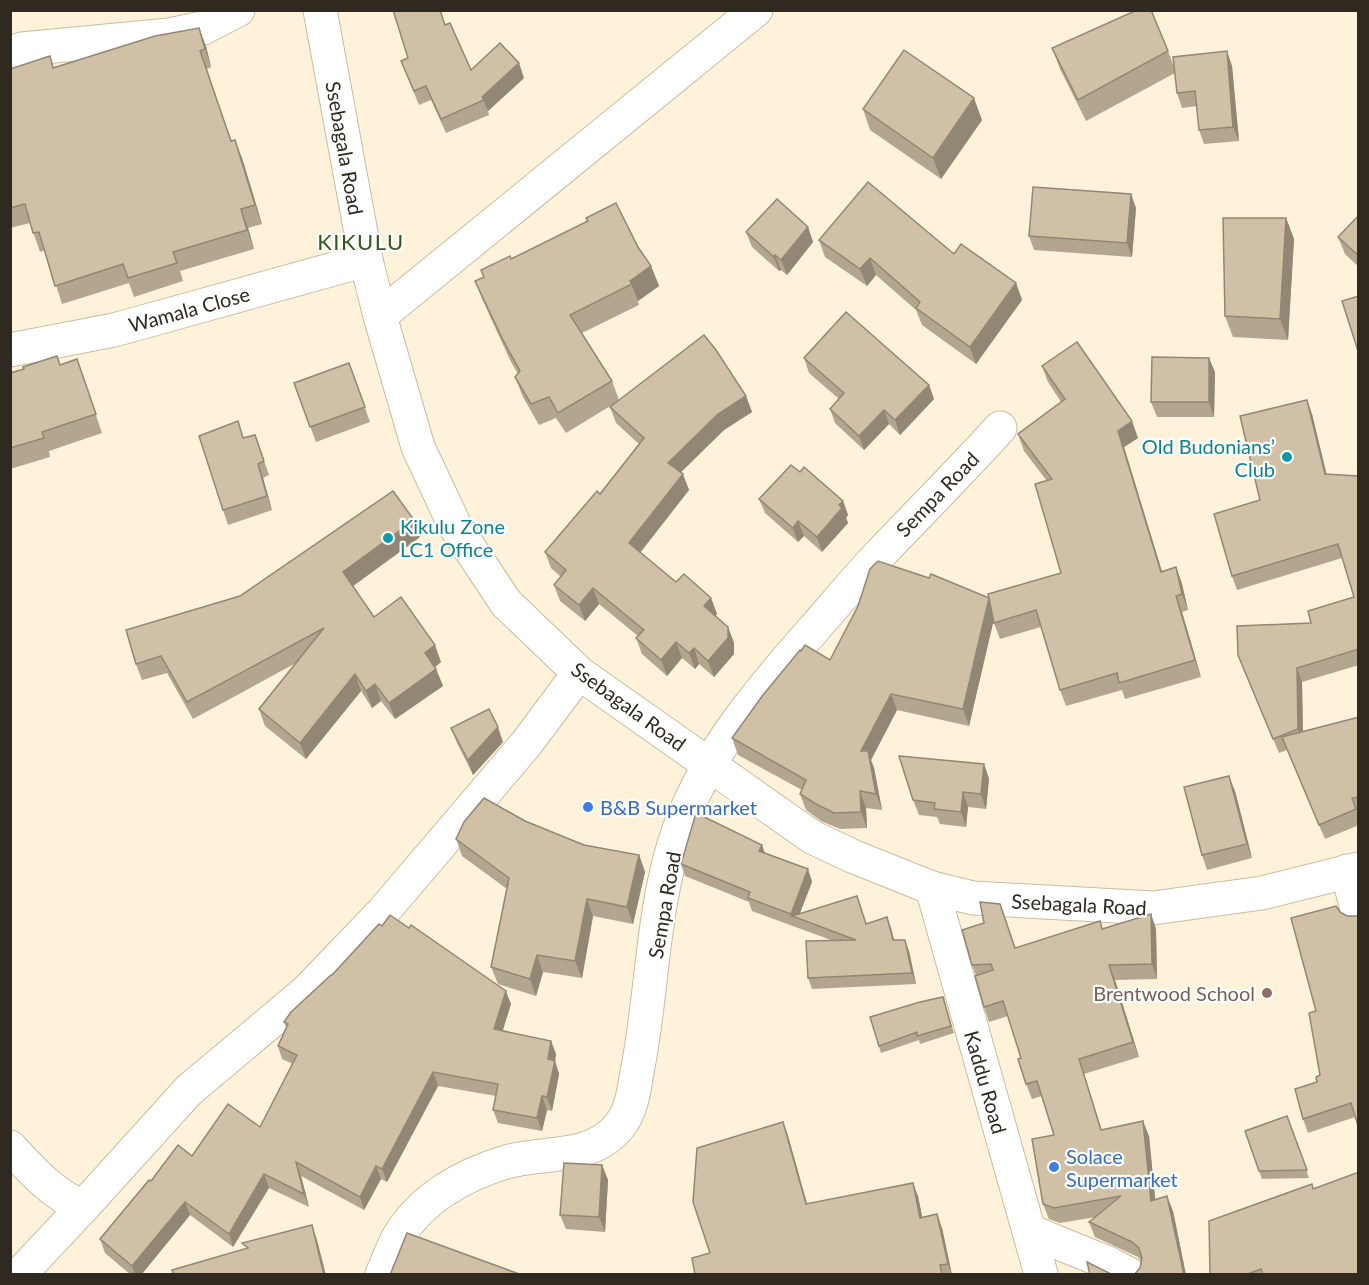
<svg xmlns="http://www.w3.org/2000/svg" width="1369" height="1285" font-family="Lato,sans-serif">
<rect width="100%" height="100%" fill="#fef2db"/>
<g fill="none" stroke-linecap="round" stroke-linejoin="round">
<defs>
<g id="minor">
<path d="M320 10 366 260 380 316 418 447 455 526 506 603 579 673 812 837 852 856 932 888 973 898 1153 908 1262 893 1358 869"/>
<path d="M10 53 22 49 169 35 203 28 238 10"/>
<path d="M380 316 756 10"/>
<path d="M10 350 114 330 366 260"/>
<path d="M1347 871 1358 913"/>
<path d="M932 888 1041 1274"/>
<path d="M10 1147C32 1171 53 1194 83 1207L189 1090 306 992 382 913 526 744 579 673"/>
<path d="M1029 1231 1108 1263 1129 1274"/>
<path d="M20 1274 83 1207"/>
<path d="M382 1274C387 1263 392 1249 398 1238 420 1199 463 1175 506 1162 543 1151 593 1161 620 1125 633 1109 634 1087 638 1067 653 989 652 905 679 829 707 752 759 691 813 630 835 605 857 578 880 554 920 512 961 471 1000 428"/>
</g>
</defs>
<use href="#minor" stroke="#cabca0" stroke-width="35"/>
<use href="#minor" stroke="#fff" stroke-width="33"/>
</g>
<g fill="#b3a68f">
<path d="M445 25 471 70 524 78 488 111 489 115 446 133 431 100 419 105 401 61 408 58Z"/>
<path d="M206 46 211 67 207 69 231 141 242 158 262 224 248 228 254 249 180 271 183 281 134 297 129 283 62 304 45 250 40 252 30 223 10 228V69L54 68Z"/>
<path d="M1052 48 1168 51 1175 70 1232 66 1239 141 1204 144 1199 130 1197 106 1182 108 1177 93 1175 73 1086 121 1060 69Z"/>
<path d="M863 109 982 120 941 179 870 130Z"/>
<path d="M1136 208 1132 257 1034 250 1029 236Z"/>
<path d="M1359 215V267L1345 254 1338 237Z"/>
<path d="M1286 218 1294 239 1288 340 1233 337 1225 316Z"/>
<path d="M808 227 813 242 787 275 781 270 779 271 752 247 746 232Z"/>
<path d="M819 240 954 254 1016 283 1022 300 976 364 922 325 916 310 876 275 867 286 825 257Z"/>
<path d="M638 247 651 266 659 286 638 301 639 305 582 333 612 381 619 400 746 396 752 412 724 430 681 472 689 490 640 553 676 582 711 598 717 614 715 616 728 627 734 643V654L714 677 699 664 695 669 682 658 667 676 642 654 636 638 638 636 599 604 585 621 560 601 554 585 561 577 551 568 545 552 600 494 639 444 616 423 610 407 612 405 566 433 556 418 539 425 523 397 515 377 518 374 510 360 483 301 475 281 484 277 481 270 511 259Z"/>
<path d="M57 356 60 365 77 359 102 433 49 451 50 457 10 469V373L24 369Z"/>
<path d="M804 358 929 385 934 399 900 435 889 424 864 450 835 423 830 409 839 399 809 373Z"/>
<path d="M349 363 370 422 316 442 294 383Z"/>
<path d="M1042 366 1138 438 1124 447 1162 572 1176 567 1182 584 1188 610 1182 612 1201 677 1125 699 1122 690 1066 706 1060 690 1041 627 1000 639 993 621 969 726 897 710 871 760 874 768 882 810 866 808 867 828 840 829 821 821 806 810 800 794 802 790 738 755 732 738 830 660 989 598 1061 573 1047 481 1024 451 1018 434 1061 402 1048 382Z"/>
<path d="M1215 372 1214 417H1157L1151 402Z"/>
<path d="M1312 414 1326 474 1359 476V665L1302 682 1303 731 1359 717V825L1325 839 1287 750 1279 753 1238 655 1311 623 1354 597 1342 558 1237 590 1232 576 1260 500Z"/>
<path d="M255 435 269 475 263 478 272 510 228 525 223 510 244 438Z"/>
<path d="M800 472 843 501 848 515 846 518 848 523 822 552 804 536 798 542 765 513 759 499Z"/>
<path d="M420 537 353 586 374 617 441 662 435 667 443 686 395 719 381 701 372 708 361 691 306 759 265 726 259 709 296 663 193 719 167 673 142 680 136 664 240 596Z"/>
<path d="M451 728 503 742 473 775 457 743Z"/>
<path d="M984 764 989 779 986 809 968 807 966 827 940 824 937 817 919 815 913 800Z"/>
<path d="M1235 791 1252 858 1207 870 1202 855Z"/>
<path d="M525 821 584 845 639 855 645 872 633 924 593 916 582 978 543 972 536 996 498 984 491 967 507 889 462 856 456 839Z"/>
<path d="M762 845 765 853 808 869 812 882 800 913 866 923 891 928 894 940 909 951 916 984 812 989 808 978 831 940 752 911 749 902 685 876 681 864Z"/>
<path d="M1000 904 1015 948 1103 929 1151 914 1156 929 1157 979 1115 980 1139 1057 1084 1074 1101 1129 1149 1136 1155 1200 1173 1211 1186 1275H1134L1140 1268 1141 1261 1138 1257 1095 1237 1089 1222 1096 1217 1060 1223 1049 1219 1043 1204 1054 1135 1042 1096 1032 1099 1026 1084 1021 1058 1008 1016 989 1022 984 1007 976 976 972 965Z"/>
<path d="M1336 906 1355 1117 1308 1133 1303 1119 1320 1075 1316 1011Z"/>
<path d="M332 975 511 1004 502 1031 551 1041 556 1054 555 1061 559 1074 552 1111 547 1110 542 1131 498 1123 493 1110 496 1096 438 1086 387 1182 381 1179 364 1210 301 1176 309 1207 269 1188 233 1247 190 1215 141 1275H131L105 1253 100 1239 151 1181 192 1156 260 1127 293 1064 282 1059 278 1046 286 1027 284 1022Z"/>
<path d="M943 997 954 1033 920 1044 919 1040 881 1053 870 1017Z"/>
<path d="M1287 1116 1309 1178 1262 1179 1245 1131Z"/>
<path d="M783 1122 788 1136 807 1204 918 1196 922 1217 942 1228 952 1275H695L710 1253Z"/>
<path d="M602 1165 608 1180 605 1232 566 1229 560 1215Z"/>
<path d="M1313 1189 1359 1275H1210Z"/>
</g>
<g fill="#928774">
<path d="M199 28 206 46 211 67 205 49Z"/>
<path d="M1227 51 1232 66 1239 141 1233 127Z"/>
<path d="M519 63 524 78 488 111 482 97Z"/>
<path d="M974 98 982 120 941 179 933 158Z"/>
<path d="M235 140 242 158 262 224 255 205Z"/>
<path d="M1131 194 1136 208 1132 257 1127 243Z"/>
<path d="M241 209 248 228 254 249 247 230Z"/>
<path d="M1286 218 1294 239 1288 340 1280 319Z"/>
<path d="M808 227 813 242 787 275 781 260Z"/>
<path d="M775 255 781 270 779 271 774 257Z"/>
<path d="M870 258 876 275 867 286 860 269Z"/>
<path d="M651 266 659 286 638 301 630 281Z"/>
<path d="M1016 283 1022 300 976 364 970 347Z"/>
<path d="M1209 358 1215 372 1214 417 1209 402Z"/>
<path d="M929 385 934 399 900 435 895 420Z"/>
<path d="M746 396 752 412 724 430 674 479 668 463 718 414Z"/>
<path d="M1307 400 1312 414 1330 488 1325 474Z"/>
<path d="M884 410 889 424 864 450 859 436Z"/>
<path d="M1132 421 1138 438 1124 447 1167 588 1161 572 1118 431Z"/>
<path d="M258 464 263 478 272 510 267 496Z"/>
<path d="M683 474 689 490 635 559 629 543Z"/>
<path d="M843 501 848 515 846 518 848 523 822 552 817 537Z"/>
<path d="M414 520 420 537 349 589 343 572Z"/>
<path d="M798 521 804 536 798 542 793 528Z"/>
<path d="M1176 567 1182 584 1188 610 1182 594Z"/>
<path d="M593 588 599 604 585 621 579 605Z"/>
<path d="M1176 596 1182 612 1201 677 1195 660Z"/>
<path d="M711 598 717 614 710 622 704 606Z"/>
<path d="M989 598 995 615 969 726 963 709Z"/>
<path d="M728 627 734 643V654L714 677 708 661Z"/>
<path d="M676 642 682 658 667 676 661 660Z"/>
<path d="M435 645 441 662 431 670 425 653Z"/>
<path d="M694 648 699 664 695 669 689 653Z"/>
<path d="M1297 668 1302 682 1303 743 1298 729Z"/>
<path d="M436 669 443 686 395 719 389 703Z"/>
<path d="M355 674 361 691 306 759 300 743Z"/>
<path d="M375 684 381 701 372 708 366 691Z"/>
<path d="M891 694 897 710 871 760 874 768 882 810 861 751Z"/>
<path d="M498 727 503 742 473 775 468 760Z"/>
<path d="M984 764 989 779 986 809 981 794Z"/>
<path d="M1229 776 1235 791 1252 858 1247 844Z"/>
<path d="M860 791 866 808 867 828 861 812Z"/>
<path d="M963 792 968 807 966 827 961 812Z"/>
<path d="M762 845 766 858 759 851Z"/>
<path d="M639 855 645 872 633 924 627 907Z"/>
<path d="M808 869 812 882 798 918 792 916 795 927 791 914Z"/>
<path d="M587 899 593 916 582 978 575 961Z"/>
<path d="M1151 914 1156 929 1157 979 1152 964Z"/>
<path d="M887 917 891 928 897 951 893 940Z"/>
<path d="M905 940 909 951 916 984 912 973Z"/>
<path d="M537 955 543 972 536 996 530 979Z"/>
<path d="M1109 965 1115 980 1139 1057 1133 1042Z"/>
<path d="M506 991 511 1004 499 1043 494 1029Z"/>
<path d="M551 1041 556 1054 555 1061 559 1074 552 1111 547 1097 548 1059Z"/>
<path d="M1079 1059 1084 1074 1106 1145 1101 1130Z"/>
<path d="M433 1072 438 1086 387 1182 382 1169Z"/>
<path d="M542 1096 547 1110 542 1131 537 1118Z"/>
<path d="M1143 1121 1149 1136 1157 1216 1151 1201Z"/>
<path d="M783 1122 788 1136 811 1218 806 1204Z"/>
<path d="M296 1162 301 1176 309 1207 304 1194Z"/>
<path d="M602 1165 608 1180 605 1232 599 1217Z"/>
<path d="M376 1166 381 1179 364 1210 360 1197Z"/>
<path d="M264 1174 269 1188 233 1247 229 1234Z"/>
<path d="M913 1183 918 1196 925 1231 920 1218Z"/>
<path d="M1167 1196 1173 1211 1186 1275H1184Z"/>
<path d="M185 1202 190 1215 141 1275H135L132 1266Z"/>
<path d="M937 1214 942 1228 952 1275 948 1264Z"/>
<path d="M312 1225 317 1240 326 1275H324Z"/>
</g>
<g fill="#d0c1a6" stroke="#928774" stroke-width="1.5">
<path d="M393 10H440L445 25 450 23 471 70 500 43 519 63 482 97 484 100 441 119 426 86 414 91 401 61 408 58Z"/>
<path d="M1137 10H1151L1168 51 1078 100 1052 48Z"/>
<path d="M199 28 205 49 200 51 231 141 235 140 255 205 241 209 247 230 173 252 177 263 128 278 123 264 55 286 39 232 33 233 25 204 10 208V69L50 56 53 68 155 36Z"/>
<path d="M904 50 974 98 933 158 863 109Z"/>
<path d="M1227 51 1233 127 1199 130 1195 91 1177 93 1173 57Z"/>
<path d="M868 182 954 254 961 244 1016 283 970 347 916 308 920 302 870 258 860 269 819 240Z"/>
<path d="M1033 187 1131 194 1127 243 1029 236Z"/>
<path d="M777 199 808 227 781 260 775 255 774 257 746 232Z"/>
<path d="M616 203 638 247 651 266 630 281 632 284 570 315 612 381 558 413 549 397 531 404 515 377 520 371 503 340 475 281 484 277 481 270 510 256 511 259 588 221 586 218Z"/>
<path d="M1359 215V256L1338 237Z"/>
<path d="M1223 218H1286L1280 319 1225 316Z"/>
<path d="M1359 296V354L1342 301Z"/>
<path d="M846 312 929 385 895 420 884 410 859 436 830 409 844 393 804 358Z"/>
<path d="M704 335 716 350 746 396 718 414 668 463 683 474 629 543 676 582 684 574 711 598 704 606 728 627V638L708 661 694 648 689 653 676 642 661 660 636 638 644 630 593 588 579 605 554 585 566 570 545 552 597 491 600 494 644 438 610 407Z"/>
<path d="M1077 342 1132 421 1118 431 1161 572 1176 567 1182 594 1176 596 1195 660 1119 683 1117 673 1060 690 1036 610 994 623 989 598 963 709 891 694 861 751H868L876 794 860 791 861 812 834 813 816 804 800 794 806 780 732 738 763 695 800 650 801 651 805 645 830 660 858 606 870 569 878 561 929 578 931 574 989 598 988 594 1061 573 1035 484 1052 479 1018 434 1065 399 1042 366Z"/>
<path d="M57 356 60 365 77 359 96 414 42 432 44 438 10 448V373L24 369 23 367Z"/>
<path d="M1152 357 1209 358V402H1151Z"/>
<path d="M349 363 365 407 310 427 294 383Z"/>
<path d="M1307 400 1325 474 1359 476V649L1297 668 1298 729 1273 739 1238 655 1237 626 1311 623 1308 611 1354 597 1338 544 1232 576 1214 514 1260 500 1240 416Z"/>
<path d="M238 421 243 438 255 435 264 461 258 464 267 496 223 510 199 436Z"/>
<path d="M791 465 800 472 804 467 843 501 839 505 842 508 817 537 798 521 793 528 759 499Z"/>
<path d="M393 491 414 520 343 572 374 617 401 597 435 645 425 653 436 669 389 703 375 684 366 691 355 674 300 743 259 709 324 628 187 702 161 656 136 664 126 630 240 596Z"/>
<path d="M489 709 498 727 468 760 451 728Z"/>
<path d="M1359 717V797L1352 798 1356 809 1319 825 1282 737Z"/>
<path d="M899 756 984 764 981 794 963 792 961 812 934 809 935 803 913 800Z"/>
<path d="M1229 776 1247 844 1202 855 1184 787Z"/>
<path d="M484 798 525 821 584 845 639 855 627 907 587 899 575 961 537 955 530 979 491 967 509 878 456 839 464 822Z"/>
<path d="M696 813 762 845 759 851 808 869 791 914 748 898 750 892 681 864Z"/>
<path d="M857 896 866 924 887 917 893 940H905L912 973 808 978 806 941 856 940 792 916Z"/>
<path d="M980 902 1000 904 1015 948 1100 921 1102 929 1151 914 1152 964 1109 965 1133 1042 1079 1059 1101 1130 1143 1121 1151 1201 1167 1196 1184 1275H1134L1140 1268 1142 1258 1139 1248 1132 1242 1089 1222 1121 1196 1054 1208 1043 1204 1032 1139 1054 1135 1037 1081 1026 1084 1018 1059 1021 1058 1003 1001 984 1007 975 976 993 970 991 964 972 965 962 930 984 923Z"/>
<path d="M1336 906 1340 912 1347 916H1359V1129L1351 1103 1303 1119 1295 1089 1317 1082 1316 1077 1320 1075 1309 1013 1316 1011 1291 918Z"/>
<path d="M390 915 409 928 411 925 506 991 494 1029 551 1041 548 1059 555 1061 547 1097 542 1096 537 1118 493 1110 498 1084 433 1072 382 1169 376 1166 360 1197 296 1162 304 1194 264 1174 229 1234 185 1202 132 1266 100 1239 149 1180 151 1181 178 1145 192 1156 228 1104 260 1127 297 1055 278 1046 288 1024 284 1022 291 1012 331 975H332L379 924 382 926Z"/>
<path d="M943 997 951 1026 917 1036V1032L879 1046 870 1017 920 1002Z"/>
<path d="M1287 1116 1307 1170 1259 1171 1245 1131Z"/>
<path d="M783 1122 806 1204 913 1183 920 1218 937 1214 948 1264 940 1265 942 1275H695L692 1258 710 1253 693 1202 697 1148Z"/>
<path d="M564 1163 602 1165 599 1217 560 1215Z"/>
<path d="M1359 1172V1275H1263L1261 1269 1245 1275H1210L1209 1221 1312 1184 1313 1189Z"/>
<path d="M312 1225 324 1275H174L172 1270 248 1248 242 1243Z"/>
<path d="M407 1233 522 1275H390Z"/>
<path d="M1087 1262 1113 1275H1090Z"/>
</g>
<g fill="#0f9aa8" stroke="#fff" stroke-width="2">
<circle cx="1287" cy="457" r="6"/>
<circle cx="388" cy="538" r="6"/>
</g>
<g fill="#3f7fe0" stroke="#fff" stroke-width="2">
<circle cx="588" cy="807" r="6"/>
<circle cx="1054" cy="1167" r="6"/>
</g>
<circle fill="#8d6e63" stroke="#fff" stroke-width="2" cx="1267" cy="993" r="6"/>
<g text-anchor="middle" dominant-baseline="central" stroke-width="4.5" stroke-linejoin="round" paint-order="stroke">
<g font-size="20" fill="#2f291f" stroke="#fff">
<text transform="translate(345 148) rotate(80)">Ssebagala Road</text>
<text transform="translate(189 309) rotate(-15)">Wamala Close</text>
<text transform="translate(937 494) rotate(-46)">Sempa Road</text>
<text transform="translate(629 706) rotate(36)">Ssebagala Road</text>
<text transform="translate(1079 904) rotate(3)">Ssebagala Road</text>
<text transform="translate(664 905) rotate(-80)">Sempa Road</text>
<text transform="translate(986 1082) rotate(74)">Kaddu Road</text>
</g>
<g font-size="20" fill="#0d838f" stroke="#fff" text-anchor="end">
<text x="1275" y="446">Old Budonians’<tspan x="1275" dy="23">Club</tspan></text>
<text x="400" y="526" text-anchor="start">Kikulu Zone<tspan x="400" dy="23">LC1 Office</tspan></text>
</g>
<g font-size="20" fill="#366cbe" stroke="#fff" text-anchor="start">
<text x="600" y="807">B&amp;B Supermarket</text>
<text x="1066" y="1156">Solace<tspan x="1066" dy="23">Supermarket</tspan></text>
</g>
<g font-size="20" fill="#785e54" stroke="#fff" text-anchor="end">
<text x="1255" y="993">Brentwood School</text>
</g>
<g font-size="22" letter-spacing="1.5" fill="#31581c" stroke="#fff">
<text x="361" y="241">KIKULU</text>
</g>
</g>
<rect width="1369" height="1285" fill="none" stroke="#2f291f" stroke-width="24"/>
</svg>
